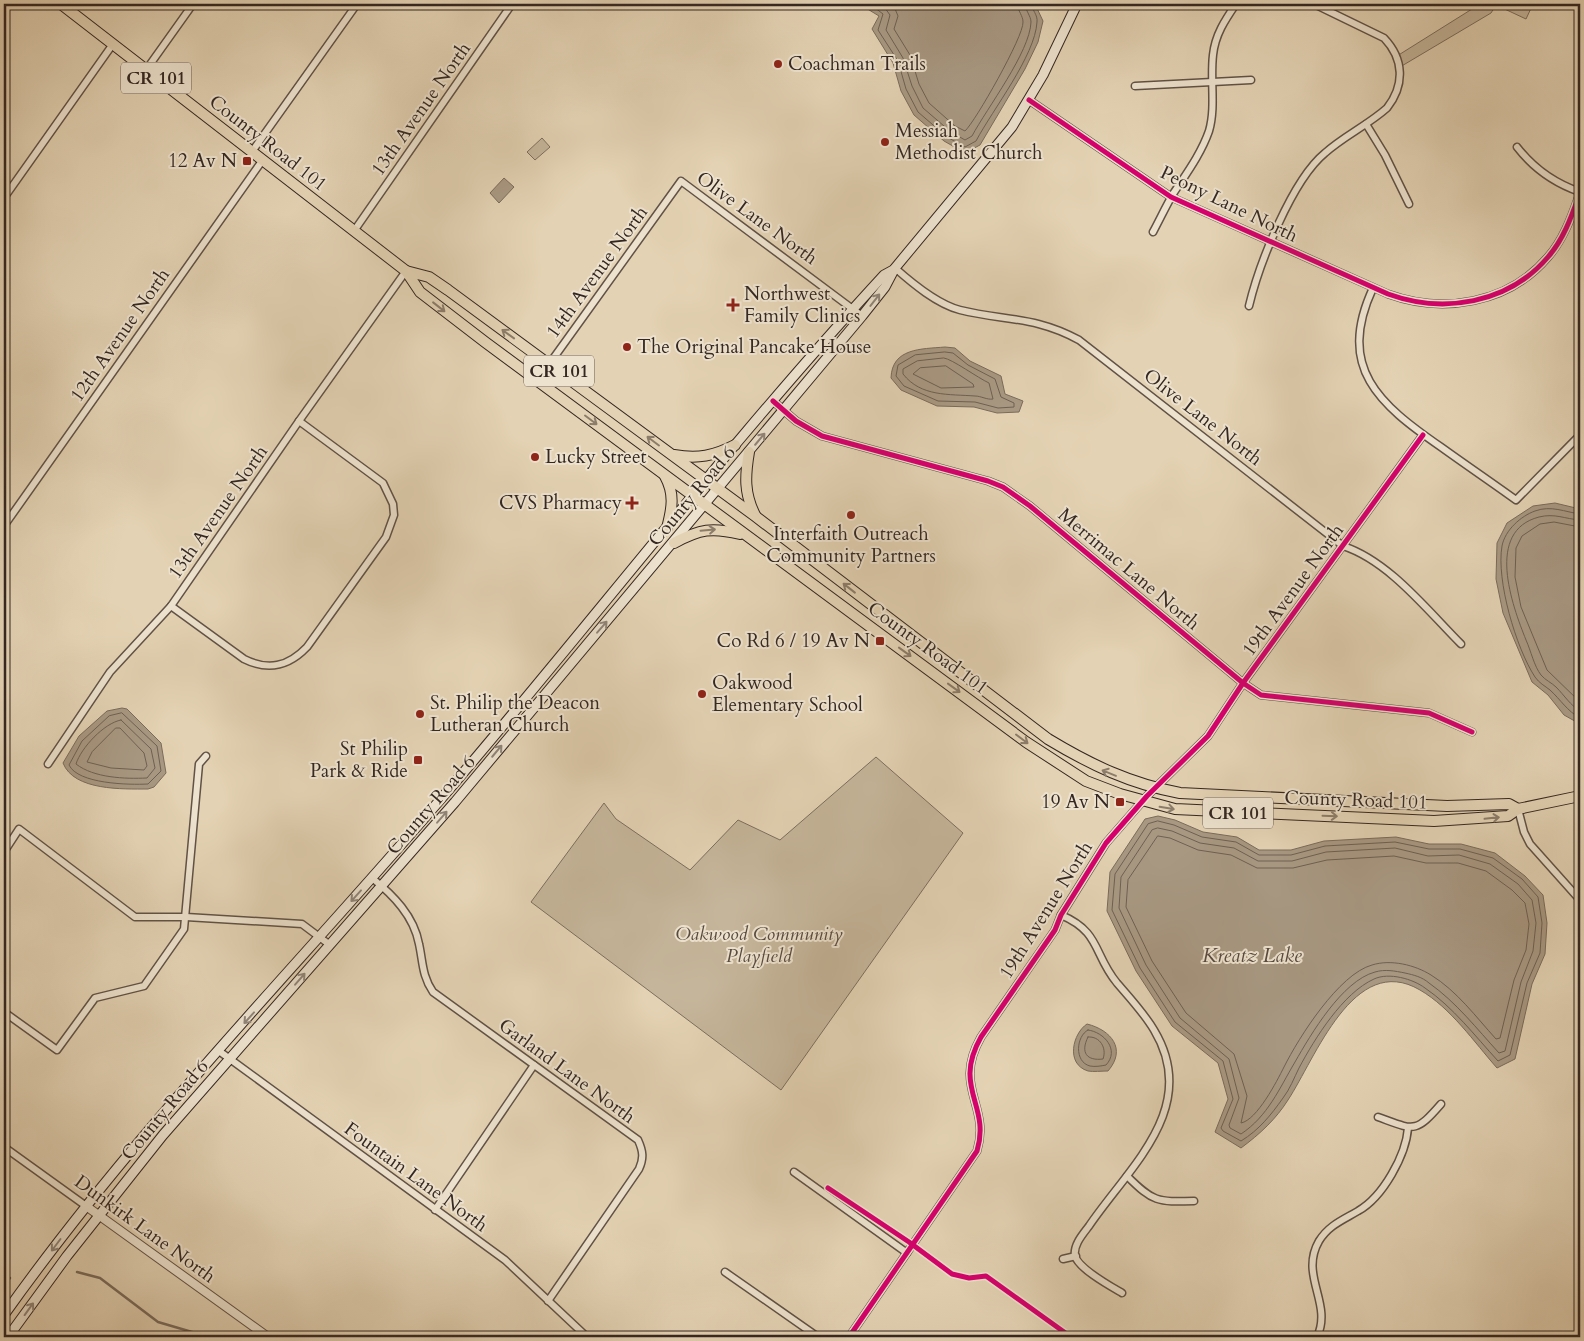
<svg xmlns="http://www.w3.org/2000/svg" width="1584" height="1341" font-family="Cardo,serif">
<rect width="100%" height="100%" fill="#e3d2b3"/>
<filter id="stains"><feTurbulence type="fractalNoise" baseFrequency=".004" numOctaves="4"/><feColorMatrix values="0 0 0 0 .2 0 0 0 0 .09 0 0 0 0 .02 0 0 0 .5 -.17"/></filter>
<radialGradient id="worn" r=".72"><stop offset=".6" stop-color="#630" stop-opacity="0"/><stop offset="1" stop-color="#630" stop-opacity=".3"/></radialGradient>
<g fill="#c5b59a" stroke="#7c6e5e">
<path d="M1480 4H1533L1526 19 1496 5 1491 13 1400 67 1397 56Z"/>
<path d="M542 138 550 147 535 160 527 152Z"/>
<path d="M876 757 963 833 781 1090 531 902 604 803 616 819 690 870 738 820 780 840Z"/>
</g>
<g fill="#a89882" stroke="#7a6b5c">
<path d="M853 4H1035L1043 21 1038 42 1025 69 980 145 965 153 944 141 914 115 901 91 893 63 872 29 879 16 861 5 856 7Z"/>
<path d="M504 178 514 187 499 203 490 193Z"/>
<path d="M945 347 955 348 970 361 1001 376 1005 394 1023 401 1019 412 997 413 974 407 937 406 901 390 891 378C892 348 921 349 945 347Z"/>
<path d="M1555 503 1580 509V724L1564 715 1548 695 1532 682 1503 613 1496 579 1497 543 1507 523 1533 506Z"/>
<path d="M122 708 127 709 161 743 166 773 154 787 148 789C123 789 74 791 63 763L79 736 107 711Z"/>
<path d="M1158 816 1175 820 1203 832 1237 837 1259 850H1291L1324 841 1396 837 1429 844H1461L1495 853 1525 876 1543 895 1547 923 1545 954 1532 984 1515 1059 1497 1068C1474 1042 1451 1008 1420 990 1354 951 1315 1059 1288 1100 1276 1119 1260 1134 1241 1148L1215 1132 1228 1099 1218 1063 1172 1026 1136 971 1107 911 1110 872 1145 819Z"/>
<path d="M1087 1024C1111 1030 1127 1049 1108 1071 1102 1071 1093 1072 1088 1071 1065 1064 1073 1033 1087 1024Z"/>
</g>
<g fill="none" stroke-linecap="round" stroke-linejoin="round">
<g stroke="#6e6052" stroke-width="1">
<path d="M870 4 883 14 878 30 898 61 906 89 918 112 947 137 965 147 976 141C993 109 1035 56 1037 22 1038 15 1032 10 1031 4"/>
<path d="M882 4 890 15 886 30 903 58 912 86 923 108 951 132 965 140 972 136C987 108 1030 52 1031 22 1031 16 1025 10 1025 4"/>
<path d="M893 4 898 16 894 29 910 55 919 84 929 103 955 126 965 131C975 122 1024 36 1023 22 1023 16 1018 11 1017 4"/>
<path d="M945 352 953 353 968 365 995 379 1001 397 1014 403V407L998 408 975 402 938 401 904 386 896 376 898 365 915 355Z"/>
<path d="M944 358C952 359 978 378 989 383L993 399C987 400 981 396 975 396 949 394 921 397 903 374V369L917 361Z"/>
<path d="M946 366 973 384 974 387 941 388 913 374 920 368Z"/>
<path d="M1580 514C1565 512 1551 505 1535 511 1521 516 1505 530 1502 546 1496 580 1516 648 1535 677 1539 683 1545 686 1550 690 1561 700 1567 711 1580 718"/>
<path d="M1580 520C1565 519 1555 513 1539 517 1485 531 1512 605 1526 640 1531 651 1534 666 1541 675 1545 680 1552 683 1556 687 1565 696 1570 705 1580 711"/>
<path d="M1580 527 1554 522 1540 524 1522 536 1516 548 1515 577 1521 607 1547 670 1580 702"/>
<path d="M122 713 157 746 161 771 148 784C129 785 78 784 69 765L82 741 109 716Z"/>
<path d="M121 720 151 749 155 768 147 778C125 779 94 778 76 764 81 748 104 723 121 720Z"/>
<path d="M116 728H120L144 753 147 766 144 770 111 768 87 762 92 752Z"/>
<path d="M1158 821 1174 825 1202 837 1236 842 1259 855H1291L1325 846 1395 842 1429 849H1460L1493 858 1522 879 1538 897 1542 923 1540 953 1527 983 1510 1055 1498 1061C1475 1036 1453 1007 1425 988 1413 979 1389 972 1374 979 1343 993 1315 1038 1299 1068 1294 1078 1290 1089 1283 1098 1271 1115 1259 1130 1241 1141L1223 1131 1221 1128 1233 1099 1223 1061 1175 1022 1140 968 1112 910 1115 874 1148 824Z"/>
<path d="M1158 828 1172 831 1200 843 1234 848 1258 861H1292L1326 852 1395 848 1428 856 1459 855 1490 864 1518 884 1532 900 1536 923 1533 951 1521 982 1505 1051 1499 1053C1477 1029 1456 1002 1429 983 1422 977 1414 975 1405 973 1395 971 1385 969 1375 972 1342 981 1311 1034 1295 1062 1279 1089 1268 1116 1241 1134L1230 1128 1229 1125 1239 1098 1229 1059 1180 1018 1146 965 1119 908 1121 877 1152 830Z"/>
<path d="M1158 836 1170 838 1198 850 1231 855 1257 868H1293L1327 860 1394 856 1426 863H1458L1486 871 1512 890 1525 903 1529 924 1526 950 1514 980 1500 1038 1496 1039C1476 1017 1457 991 1431 975 1415 965 1391 959 1372 965 1339 974 1299 1037 1284 1067 1277 1081 1257 1120 1241 1123L1247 1096 1234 1054 1186 1013 1152 961 1126 907 1128 880Z"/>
<path d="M1088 1030C1104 1032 1120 1050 1106 1065 1101 1066 1095 1067 1090 1066 1074 1062 1076 1036 1088 1030Z"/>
<path d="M1088 1037C1100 1036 1107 1048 1103 1059 1087 1061 1080 1053 1088 1037Z"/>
</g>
<g stroke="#7a6b5c" stroke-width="2.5">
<path d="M77 1272 100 1278 158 1322 209 1337"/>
<path d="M4 1284 10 1278"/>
</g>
<defs>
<g id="minor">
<path d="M146 70 193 4"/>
<path d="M1135 86 1251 80"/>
<path d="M1029 100 1171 197 1388 294C1443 314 1508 304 1548 257 1564 239 1572 215 1580 193"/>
<path d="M1366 124 1385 155 1409 204"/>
<path d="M1517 147C1534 169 1554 183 1580 192"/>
<path d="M251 153 357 4"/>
<path d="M4 198 113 44"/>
<path d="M354 231 512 4"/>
<path d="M1153 232C1160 219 1166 206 1173 194 1186 174 1201 154 1209 131 1216 107 1210 81 1213 55 1215 35 1225 20 1236 4"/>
<path d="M895 268C913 284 937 304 960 310 1005 321 1035 316 1079 340L1343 546C1389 561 1427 610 1461 644"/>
<path d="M1373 288C1336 368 1379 404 1441 447 1466 465 1491 482 1516 500L1580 435"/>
<path d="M1249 306C1259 264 1292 180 1325 153 1344 136 1368 125 1387 108 1405 85 1404 59 1384 38L1314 4"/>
<path d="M537 381 681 181 862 316"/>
<path d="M773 401 796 421 822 436 988 481 1003 487 1030 506 1243 683 1261 695 1429 713 1472 732"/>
<path d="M4 526 262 161"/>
<path d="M171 606 244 659C268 671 288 667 307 647L386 537 394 515 393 504 383 483 299 421"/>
<path d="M48 764 110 672 171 606 299 421 406 271"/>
<path d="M1518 809 1524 832 1530 844 1580 900"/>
<path d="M4 852 19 829 135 917H186L302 924 330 945"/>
<path d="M372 878C393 895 414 916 419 944 423 962 422 976 433 992L638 1140C643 1151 644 1158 639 1169L548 1301"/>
<path d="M1061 915C1101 932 1093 954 1117 983 1130 998 1144 1013 1154 1030 1201 1108 1129 1167 1089 1226 1083 1234 1073 1245 1075 1256 1079 1269 1110 1286 1122 1293"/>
<path d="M4 1012 57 1050 95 998 144 986 184 929 199 764 206 756"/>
<path d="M219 1051 505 1260 587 1337"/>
<path d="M1378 1117C1414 1130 1415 1134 1441 1104"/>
<path d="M4 1147 86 1206"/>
<path d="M794 1172 907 1253"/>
<path d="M1127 1176C1153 1202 1157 1202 1194 1201"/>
<path d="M435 1210 534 1065"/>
<path d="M1063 1259 1076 1256"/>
<path d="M725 1272 818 1337"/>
<path d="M849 1337 977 1151C991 1105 952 1088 981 1037L1055 930 1061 915 1106 843 1147 796 1208 736 1243 683 1423 435"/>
<path d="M1317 1337C1333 1303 1299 1276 1319 1241 1329 1225 1343 1220 1358 1211 1383 1197 1406 1155 1408 1128"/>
</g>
<path id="tertiary" d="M86 1206 268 1337"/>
<g id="secondary">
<path d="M4 1315C136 1129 298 966 446 793 593 621 731 441 884 275L895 269"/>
<path d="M8 1337 67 1256 163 1135 455 802 862 316 885 287 895 268 1012 127 1043 75 1077 4"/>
</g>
<g id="primary">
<path d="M61 4 406 271 420 292 485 342 1026 742 1086 781 1120 794 1175 809 1434 821 1508 816 1518 809 1580 796"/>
<path d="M406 271 429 277 448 290 755 516 1048 739C1091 765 1131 784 1180 793L1447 806 1509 804 1518 809"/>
<path d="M749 452C745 476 744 493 755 515"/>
<path d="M674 455C698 459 714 456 735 445"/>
<path d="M665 476C675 494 672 509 667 528"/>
<path d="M674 543C700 529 712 527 740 534"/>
</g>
</defs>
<use href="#minor" stroke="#605246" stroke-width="9"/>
<use href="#tertiary" stroke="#605246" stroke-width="10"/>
<use href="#secondary" stroke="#342722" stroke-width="11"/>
<use href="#primary" stroke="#342722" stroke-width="12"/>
<use href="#minor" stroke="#ede2ce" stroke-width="6"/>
<use href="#tertiary" stroke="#ede2ce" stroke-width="8"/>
<use href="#secondary" stroke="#ede2ce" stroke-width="9"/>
<use href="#primary" stroke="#e3d2b3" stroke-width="10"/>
<defs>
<g id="cycleway">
<path d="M1029 100 1171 197 1388 294C1443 314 1508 304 1548 257 1564 239 1572 215 1580 193"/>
<path d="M773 401 796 421 822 436 988 481 1003 487 1030 506 1243 683 1261 695 1429 713 1472 732"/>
<path d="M828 1188 909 1242 952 1274 969 1278 986 1276 1071 1337"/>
<path d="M849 1337 977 1151C991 1105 952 1088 981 1037L1055 930 1061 915 1106 843 1147 796 1208 736 1243 683 1423 435"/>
</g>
</defs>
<use href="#cycleway" stroke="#ede2ce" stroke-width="8"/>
<use href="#cycleway" stroke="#d6006c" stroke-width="5"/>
</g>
<defs><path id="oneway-shaft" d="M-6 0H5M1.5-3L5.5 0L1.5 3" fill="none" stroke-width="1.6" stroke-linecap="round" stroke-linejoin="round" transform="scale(1.25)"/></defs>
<g stroke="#908478">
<use href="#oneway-shaft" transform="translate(875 300) rotate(-52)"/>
<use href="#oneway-shaft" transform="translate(760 439) rotate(-50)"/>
<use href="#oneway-shaft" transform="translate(602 627) rotate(-49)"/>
<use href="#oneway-shaft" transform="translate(497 751) rotate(-50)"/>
<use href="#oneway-shaft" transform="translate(442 817) rotate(-49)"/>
<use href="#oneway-shaft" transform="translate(356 896) rotate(132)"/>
<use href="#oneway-shaft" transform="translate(300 979) rotate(-49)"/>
<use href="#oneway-shaft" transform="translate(249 1018) rotate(132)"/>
<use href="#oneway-shaft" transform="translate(56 1245) rotate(127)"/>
<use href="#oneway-shaft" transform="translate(29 1309) rotate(-54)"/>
</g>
<g stroke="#8c7c6a">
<use href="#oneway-shaft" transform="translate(439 307) rotate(38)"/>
<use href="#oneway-shaft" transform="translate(508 334) rotate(-144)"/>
<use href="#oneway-shaft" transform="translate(591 420) rotate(37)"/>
<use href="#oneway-shaft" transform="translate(653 441) rotate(-143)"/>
<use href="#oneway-shaft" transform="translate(708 530) rotate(-5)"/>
<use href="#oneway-shaft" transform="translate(849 588) rotate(-142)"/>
<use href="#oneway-shaft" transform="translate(905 652) rotate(36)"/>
<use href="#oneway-shaft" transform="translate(954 688) rotate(36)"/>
<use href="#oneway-shaft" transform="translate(1022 739) rotate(37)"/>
<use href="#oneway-shaft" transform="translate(1109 773) rotate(-158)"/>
<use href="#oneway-shaft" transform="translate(1167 808) rotate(9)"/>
<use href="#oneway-shaft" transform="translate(1330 816) rotate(2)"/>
<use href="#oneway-shaft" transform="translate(1492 818) rotate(-6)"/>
</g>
<g fill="#8f2418" stroke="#ede2ce" stroke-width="2">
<circle cx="778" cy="64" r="5"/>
<circle cx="885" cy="142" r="5"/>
<rect x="242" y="156" width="10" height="10" rx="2.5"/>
<path d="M730.5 297.5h5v5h5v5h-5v5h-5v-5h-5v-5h5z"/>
<circle cx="627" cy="347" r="5"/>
<circle cx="535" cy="457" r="5"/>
<path d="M629.5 495.5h5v5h5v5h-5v5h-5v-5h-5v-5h5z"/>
<circle cx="851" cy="515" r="5"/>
<rect x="875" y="636" width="10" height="10" rx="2.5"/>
<circle cx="702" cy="694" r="5"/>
<circle cx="420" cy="714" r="5"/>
<rect x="413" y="755" width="10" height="10" rx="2.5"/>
<rect x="1115" y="797" width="10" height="10" rx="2.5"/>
</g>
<g text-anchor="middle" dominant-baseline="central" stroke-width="4" stroke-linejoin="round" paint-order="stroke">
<g fill="#ede2ce" stroke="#6c5f56" stroke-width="1">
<rect x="121" y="62.5" width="70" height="31" rx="4"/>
<rect x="524" y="355.5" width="70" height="31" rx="4"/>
<rect x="1203" y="797.5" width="70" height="31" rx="4"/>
</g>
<g font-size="18" font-weight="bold" fill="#342722">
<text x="156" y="78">CR 101</text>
<text x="559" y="371">CR 101</text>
<text x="1238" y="813">CR 101</text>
</g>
<g font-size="19" fill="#342722" stroke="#ede2ce" text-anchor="start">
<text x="788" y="64">Coachman Trails</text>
<text x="895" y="131">Messiah<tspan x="895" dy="22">Methodist Church</tspan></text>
<text x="237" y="161" text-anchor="end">12 Av N</text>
<text x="744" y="294">Northwest<tspan x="744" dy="22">Family Clinics</tspan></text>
<text x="637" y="347">The Original Pancake House</text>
<text x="545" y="457">Lucky Street</text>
<text x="622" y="503" text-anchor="end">CVS Pharmacy</text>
<text x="851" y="534" text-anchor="middle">Interfaith Outreach<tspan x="851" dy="22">Community Partners</tspan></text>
<text x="870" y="641" text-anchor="end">Co Rd 6 / 19 Av N</text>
<text x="712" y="683">Oakwood<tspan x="712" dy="22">Elementary School</tspan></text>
<text x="430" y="703">St. Philip the Deacon<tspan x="430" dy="22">Lutheran Church</tspan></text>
<text x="408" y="749" text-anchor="end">St Philip<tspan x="408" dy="22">Park &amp; Ride</tspan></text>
<text x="1110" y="802" text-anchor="end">19 Av N</text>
</g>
<g font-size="19" fill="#342722" stroke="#ede2ce">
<text transform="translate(421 109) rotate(-55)">13th Avenue North</text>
<text transform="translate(268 143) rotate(38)">County Road 101</text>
<text transform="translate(1229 204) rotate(26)">Peony Lane North</text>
<text transform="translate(757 218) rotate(36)">Olive Lane North</text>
<text transform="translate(597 272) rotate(-54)">14th Avenue North</text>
<text transform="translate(120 335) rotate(-55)">12th Avenue North</text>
<text transform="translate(1203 417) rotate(38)">Olive Lane North</text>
<text transform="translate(692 496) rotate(-50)">County Road 6</text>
<text transform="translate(218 512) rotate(-55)">13th Avenue North</text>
<text transform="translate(1129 569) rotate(40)">Merrimac Lane North</text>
<text transform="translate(1293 590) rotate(-54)">19th Avenue North</text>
<text transform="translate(928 648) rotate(36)">County Road 101</text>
<text transform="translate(1356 800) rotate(2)">County Road 101</text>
<text transform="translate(431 805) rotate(-49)">County Road 6</text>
<text transform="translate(1046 910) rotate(-58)">19th Avenue North</text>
<text transform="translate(567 1071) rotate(36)">Garland Lane North</text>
<text transform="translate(165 1110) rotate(-50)">County Road 6</text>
<text transform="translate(416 1177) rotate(36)">Fountain Lane North</text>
<text transform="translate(145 1229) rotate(36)">Dunkirk Lane North</text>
</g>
<g font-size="19" font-style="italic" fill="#584a40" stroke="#ede2ce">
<text x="759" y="934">Oakwood Community<tspan x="759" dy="22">Playfield</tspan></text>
</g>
<g font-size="20" font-style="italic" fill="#57493f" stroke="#ede2ce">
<text x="1252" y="955">Kreatz Lake</text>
</g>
</g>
<rect width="1584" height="1341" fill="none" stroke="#e3d2b3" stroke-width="20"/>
<rect x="5" y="5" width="1574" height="1331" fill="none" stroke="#342722" stroke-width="2.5"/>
<rect x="10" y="10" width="1564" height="1321" fill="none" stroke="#342722"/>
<rect width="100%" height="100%" filter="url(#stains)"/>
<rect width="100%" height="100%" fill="url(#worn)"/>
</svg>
